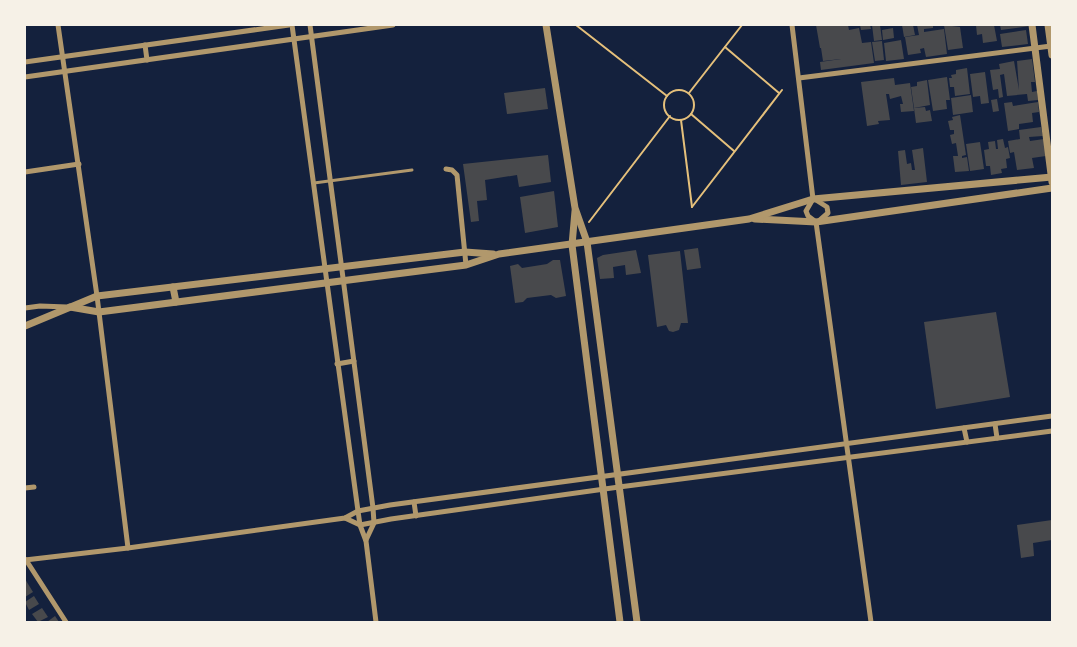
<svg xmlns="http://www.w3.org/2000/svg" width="1077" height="647" font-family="'Fira Sans Condensed',sans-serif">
<rect width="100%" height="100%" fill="#14213d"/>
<g fill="#48494c">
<path d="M816 25H848L849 30 859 28 862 43 871 42 874 63 821 70 820 62 841 59 823 61 821 48H820Z"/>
<path d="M860 25H870L871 29 861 30Z"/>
<path d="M872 25H880L882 40 874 41Z"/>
<path d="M902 25H913L915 35 904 37Z"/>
<path d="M917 25H933V28L924 29V32L944 29 947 54 926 57 924 48 920 49 921 53 908 55 905 37 919 35Z"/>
<path d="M944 25 960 27 963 48 948 50Z"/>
<path d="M976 25H994L997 41 983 43 982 34 977 35Z"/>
<path d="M1000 25H1030V26L1001 30Z"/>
<path d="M893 28 894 38 883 40 882 30Z"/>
<path d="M1026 30 1028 44 1002 47 1000 34Z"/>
<path d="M901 40 904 59 886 61 884 43Z"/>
<path d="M882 41 884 60 875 61 872 42Z"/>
<path d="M1032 59 1035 82H1031L1032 92 1037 91 1038 100 1028 101 1027 94 1007 96 1004 74 1000 75 1003 97 999 98 998 89 993 90 990 70 1000 69 999 64 1014 61 1019 90 1017 61Z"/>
<path d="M967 68 970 94 955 96 954 87H950L949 78H952L951 75 956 74V70Z"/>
<path d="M985 72 989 103 981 104 980 96 973 97 970 74Z"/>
<path d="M947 77 950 100H946L947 109 933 111 928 80Z"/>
<path d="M894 78 895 85 910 83 914 111 901 112 900 104H903L901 96 890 99 889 94H886L890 120 878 121 879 124 867 126 861 82Z"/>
<path d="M927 80 930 105 914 108 911 87 917 86V82Z"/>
<path d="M545 88 548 109 507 114 504 93Z"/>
<path d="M971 95 973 112 953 115 951 98Z"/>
<path d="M997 99 999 111 993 112 991 100Z"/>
<path d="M1012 102 1013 106 1038 102 1039 112 1032 113 1033 122 1019 124V129L1008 131 1004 103Z"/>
<path d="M925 107 926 111 930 110 932 121 916 123 914 108Z"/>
<path d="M960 115 966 155 962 156V158L967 157 969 171 955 172 953 156H958L956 143 952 144 950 135 954 134V130H950L948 121 953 120 952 117Z"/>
<path d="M1041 127 1043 136 1029 137 1030 141 1044 139 1046 156 1032 158 1034 168 1017 170 1014 152 1010 153 1008 141 1020 139 1019 130Z"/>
<path d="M1003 139 1005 148 1008 147 1010 158 1006 159 1007 168 1001 169 1002 173 991 175 990 166H986L984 150 989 149 988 142 995 141 996 149H998L997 140Z"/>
<path d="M980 142 984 169 970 171 966 144Z"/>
<path d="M923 148 927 182 901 185 898 151 905 150 907 164 911 163 912 170H915L912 150Z"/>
<path d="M548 155 551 182 519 187 517 175 485 180 487 200 477 201 479 221 471 222 463 164Z"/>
<path d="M554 191 558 227 525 233 520 197Z"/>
<path d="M698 248 701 268 687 270 684 250Z"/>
<path d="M636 250 641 273 626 275 625 265 613 267 614 278 600 279 597 258 603 255Z"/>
<path d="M680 251 688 323H681L679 330 673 332 669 331 666 325 657 327 648 255Z"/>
<path d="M553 260H560L566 296 556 298 551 295 527 298 523 302 515 303 510 266 518 264 522 268 547 264Z"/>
<path d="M996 312 1010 397 936 409 924 322Z"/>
<path d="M1052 520V540L1033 543 1034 556 1021 558 1017 525Z"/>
<path d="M25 579 33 592 25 597Z"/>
<path d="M34 596 39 604 29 610 25 602Z"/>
<path d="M42 608 48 617 38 622 32 614Z"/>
<path d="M55 616 59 622H47Z"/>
</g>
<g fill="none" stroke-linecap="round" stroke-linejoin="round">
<g stroke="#e5c07b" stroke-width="2">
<path d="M576 25 667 96"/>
<path d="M725 47 779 93"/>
<circle cx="679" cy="105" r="15"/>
<path d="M689 93 742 25"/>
<path d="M691 114 734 151"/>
<path d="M681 120 692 207"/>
<path d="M692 207 782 90"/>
<path d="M589 222 670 116"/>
</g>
<path stroke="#b1986c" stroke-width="3" d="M314 183 412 170"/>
<g stroke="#b1986c" stroke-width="5">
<path d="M58 25 97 296 128 548"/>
<path d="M292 25 358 511 360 525 366 541 376 622"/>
<path d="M310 25 373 508 374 523 366 540"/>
<path d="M792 25 813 199 806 211 808 216 816 222 871 622"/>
<path d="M145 45 147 60"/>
<path d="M25 62 289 25"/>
<path d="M25 77 393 25"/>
<path d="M799 78 1051 46"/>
<path d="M446 169 452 170 457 175 466 265"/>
<path d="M25 172 79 164"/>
<path d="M816 200 827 207 828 213 820 220"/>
<path d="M25 308 40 306 67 307"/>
<path d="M337 364 354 361"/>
<path d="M995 424 997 438"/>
<path d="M964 428 967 442"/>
<path d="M25 488 34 487"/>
<path d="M414 502 416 516"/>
<path d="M345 518 360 525 391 519 619 487 1052 431"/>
<path d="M25 560 128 548 345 518 358 511 390 505 1052 416"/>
<path d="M26 560 66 622"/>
</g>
<g stroke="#b1986c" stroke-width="7">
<path d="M546 25 575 208 587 242 637 622"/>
<path d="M1032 25 1052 182"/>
<path d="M1048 25 1052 55"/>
<path d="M575 211 572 245 620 622"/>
<path d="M755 219 816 222 1052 188"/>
<path d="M173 287 176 302"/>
<path d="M70 307 99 312 466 265 499 254 749 219 813 199 1052 177"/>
<path d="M25 326 97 296 465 252 493 254"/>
</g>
</g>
<rect width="1077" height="647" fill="none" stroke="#f6f1e7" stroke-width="52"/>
</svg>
